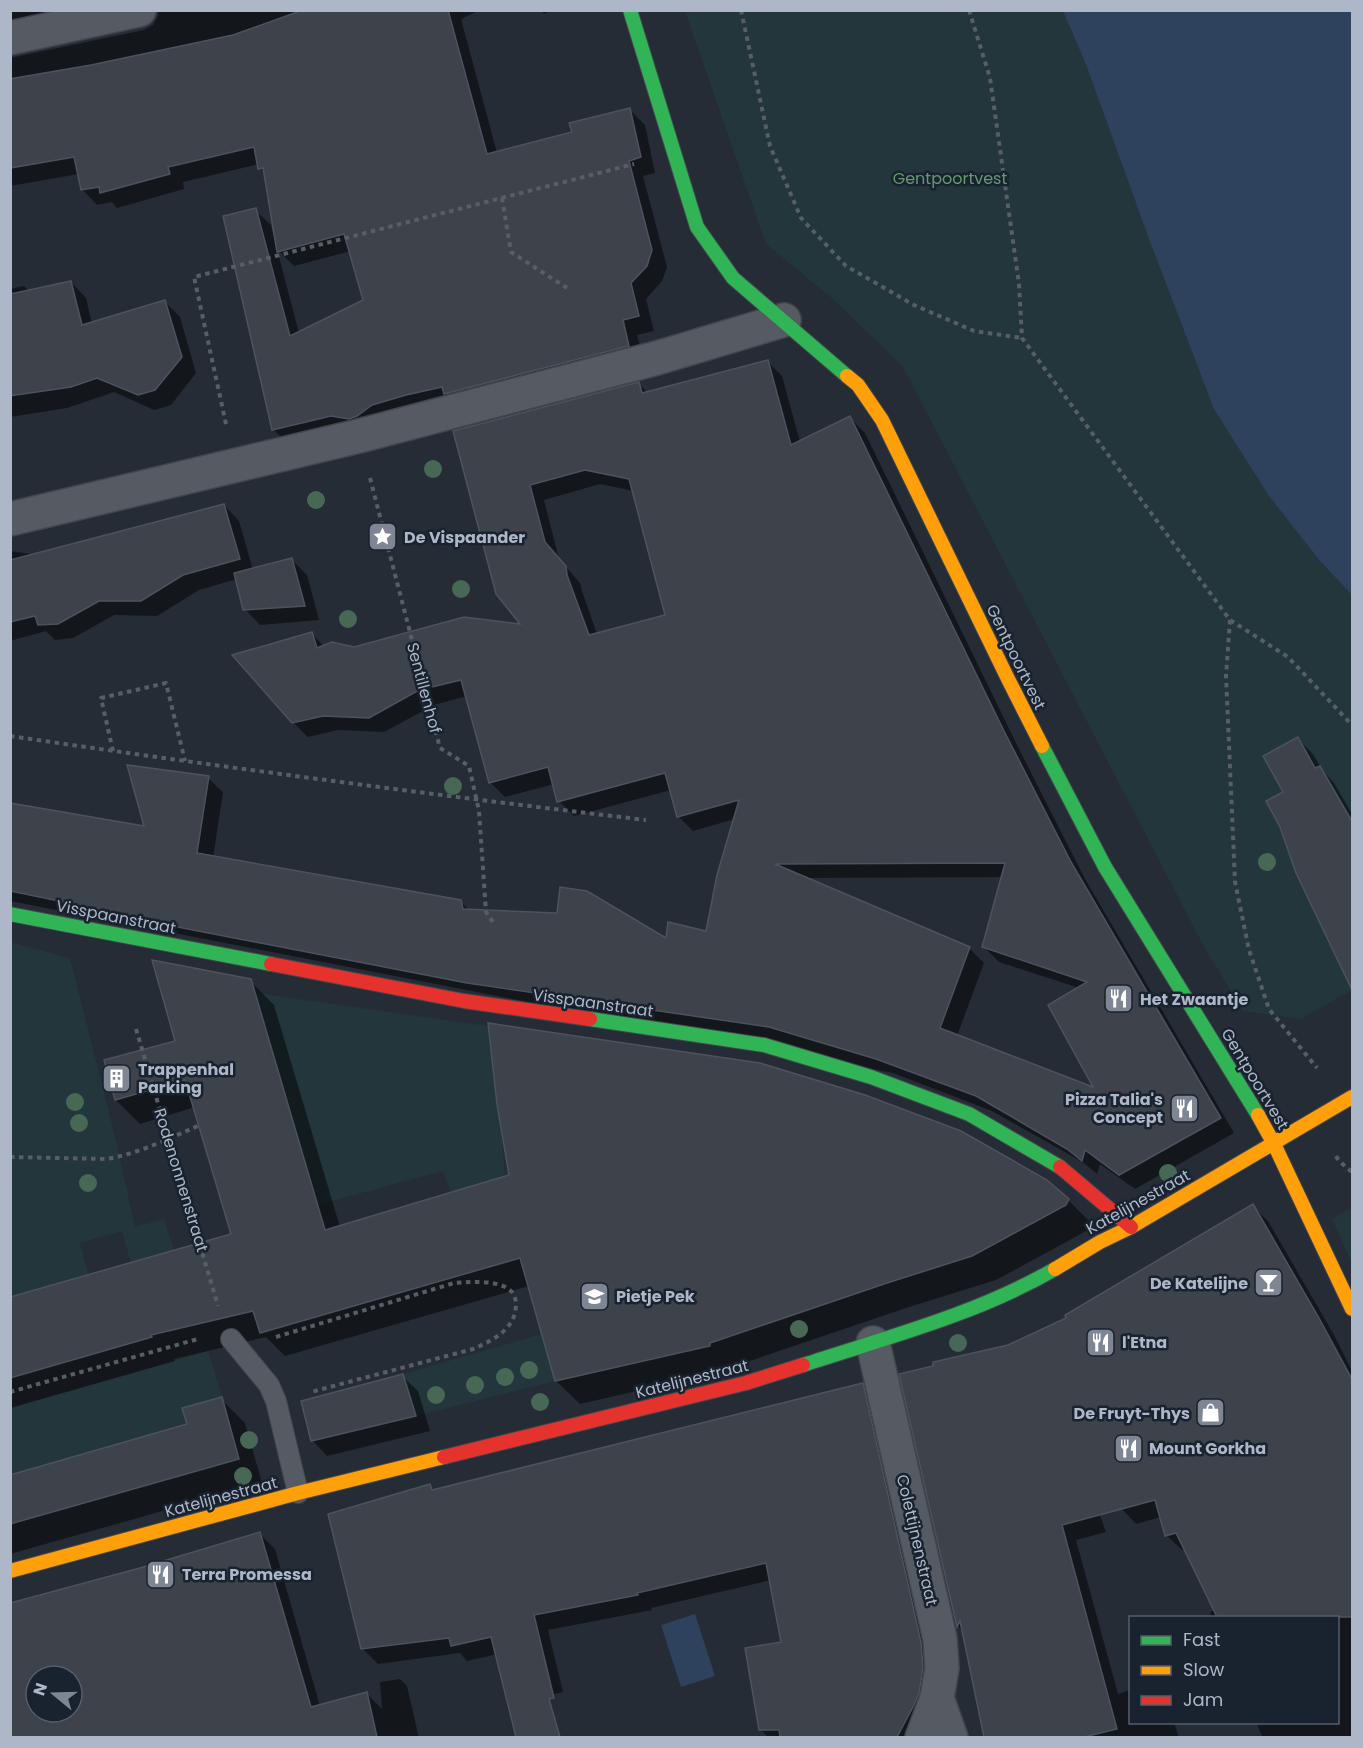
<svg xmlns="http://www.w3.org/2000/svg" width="1363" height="1748" font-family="Poppins,sans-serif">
<rect width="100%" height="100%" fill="#252c35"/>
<g fill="#22363b">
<path d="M685 11H1063L1087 67 1321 562 1352 595V990L1301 1019 1243 1011 1203 945 903 367 833 299 766 244Z"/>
<path d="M10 942 70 958 114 1132 135 1227 164 1219 174 1251 131 1263 122 1231 80 1243 88 1275 10 1297Z"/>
<path d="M255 993 488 1026C494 1076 502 1126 505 1176L451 1193 443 1171 317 1205Z"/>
<path d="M1352 1207V1264L1332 1219Z"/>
<path d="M542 1334 555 1381 416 1416 403 1374Z"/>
<path d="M208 1351 222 1397 182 1408 187 1424 11 1475V1408Z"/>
</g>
<g fill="#2e425e">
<path d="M1063 11H1352V595L1321 562 1269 496 1214 409 1148 236 1087 67Z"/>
<path d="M695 1614 715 1676 681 1687 661 1625Z"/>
</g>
<g fill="#0007" fill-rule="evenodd">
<path d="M10 10H132L10 43Z"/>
<path d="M159 10H480L461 19 497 153 574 133 630 110 645 125 655 173 643 176 667 267 662 281 646 299 654 331 637 335 644 361 288 444 273 429 255 210 271 225 274 238H276L265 173 260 168 259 164 183 182 184 189 117 208 112 202 97 205 82 189 79 174 10 186V58L144 30 153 25 158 16ZM277 249 294 266 351 251 364 301 299 333Z"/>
<path d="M541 10H552L544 14Z"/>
<path d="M71 282 86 298 92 324 165 302 180 317 196 373 171 405 154 410 114 392 67 408 10 417V289L24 286 29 291Z"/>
<path d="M767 361 782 376 800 442 850 418 865 433 1018 747 1085 879 1234 1133 1135 1189 1100 1164 1097 1174 1084 1163 992 1111 893 1073 10 901V804L146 828 208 778 223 792 213 858 461 902 469 910 668 941 707 932 735 819 693 831 678 816 671 790 574 816 559 801 554 784 505 797 490 782 467 696 434 705 384 732 338 730 308 737 293 722 312 634 325 647 354 648 524 626 455 432 639 384 648 393ZM600 484 634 491 667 617 597 634 582 591 580 583 559 559 544 500ZM1003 877 984 947 999 962 1079 988 1096 1090 957 1036 984 963 969 948 805 878Z"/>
<path d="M224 505 239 521 253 570 292 560 307 575 319 620 260 625 245 609 237 579 199 590 157 616 114 615 73 638 55 640 46 631 10 641V551L38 555Z"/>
<path d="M1298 739 1313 754 1323 771 1334 783 1352 814V989L1285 793Z"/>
<path d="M250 981 274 1005 340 1227 1068 1200 1092 1224 1090 1229 996 1280 912 1306 732 1367 733 1369 580 1404 556 1381 529 1286 285 1356 266 1337 174 1359 175 1361 10 1408V1300L232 1235 195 1107 140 1124 116 1100 177 1042Z"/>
<path d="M1252 1206 1268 1221 1334 1335 1352 1371V1738H1257L1262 1736 1256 1722H1338V1618H1212L1210 1612 1215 1610 1186 1549 1182 1550 1166 1535 1161 1517 1136 1524 1121 1508 1080 1461 1106 1532 1076 1540 1118 1694 1130 1690V1722H1174L1179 1738H985L964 1632 958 1626 901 1375 1009 1346 1068 1318Z"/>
<path d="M402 1376 418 1391 430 1431 327 1456 312 1440Z"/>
<path d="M862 1385 878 1400 936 1658 920 1738H769L760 1729 783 1643 771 1580 651 1608 652 1610 548 1630 563 1692 520 1703 497 1654 467 1661 460 1653 378 1664 363 1649 430 1486 435 1491Z"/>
<path d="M221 1399 245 1423 262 1483 10 1554V1476L189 1425Z"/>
<path d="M260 1534 275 1549 320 1706 367 1694 382 1709 380 1682 400 1679 407 1686 419 1738H10V1605ZM36 1676H72V1712H36Z"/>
</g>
<g fill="#3d424b" stroke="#4d535d" stroke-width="1.5" fill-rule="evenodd">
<path d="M303 10H448L487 154 572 132 569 123 630 108 641 157 629 161 652 250 647 266 631 283 639 316 623 320 629 346 444 394 442 387 406 395 372 405 357 416 349 419 331 416 272 430 223 216 256 208 290 336 363 300 344 234 277 252 263 168 258 169 254 147 168 167 170 174 100 193 99 187 81 190 74 157 10 168V79L91 65 233 35Z"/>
<path d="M71 281 82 325 165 300 182 357 155 390 138 395 97 378 71 387 10 396V294Z"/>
<path d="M768 360 791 445 850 416 1004 731 1071 862 1221 1118 1119 1175 1085 1150 1082 1161 1067 1149 976 1096 876 1059 769 1027 467 983 141 920V918L10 891V803L144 826 127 765 209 776 197 853 461 900 463 909 557 913 560 887 587 891 666 938 668 922 706 931 717 875 739 800 677 817 665 773 557 802 548 767 489 783 461 680 419 690 369 718 323 716 292 723 232 655 312 632 317 648 332 642 354 647 464 617 520 624 496 594 453 431 639 382 642 393ZM585 470 629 479 665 615 589 635 567 575 566 566 545 542 530 485ZM1005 863 982 947 1087 982 1048 1005 1093 1087 940 1028 970 947 775 864Z"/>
<path d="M224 504 240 559 183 575 141 601H99L58 624 38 625 35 616 10 622V560Z"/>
<path d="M292 558 305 606 243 610 234 573Z"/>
<path d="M1298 737 1315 768 1320 766 1353 823V992L1296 873 1280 827 1266 801 1283 792 1263 756Z"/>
<path d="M152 960 251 979 325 1230 509 1175 497 1104 488 1023 760 1063 865 1095 961 1131 1047 1180 1069 1199 1066 1205 972 1256 887 1283 710 1343V1346L555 1381 520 1258 260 1333 253 1311 151 1335 152 1337 10 1378V1297L231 1234 185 1080 115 1100 104 1060 175 1041Z"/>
<path d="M1253 1204 1319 1318 1353 1381V1617H1217L1176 1533 1165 1536 1155 1500 1062 1525 1117 1729 1084 1737H984L960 1621 957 1627 899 1374 933 1366V1362L1008 1345 1066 1318 1065 1315Z"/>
<path d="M403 1374 416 1416 311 1441 301 1401Z"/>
<path d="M863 1383 921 1642 923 1667 919 1693 913 1707 897 1737H780L779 1730H759L745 1648 781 1642 766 1563 637 1593 638 1595 534 1615 554 1698 549 1699 560 1737H516L491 1637 451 1646 449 1638 361 1649 328 1514 430 1484 432 1490Z"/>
<path d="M222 1397 239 1459 10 1524V1475L187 1424 182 1408Z"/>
<path d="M260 1532 311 1707 367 1692 377 1737H10V1603L140 1568ZM36 1676H72V1712H36Z"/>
</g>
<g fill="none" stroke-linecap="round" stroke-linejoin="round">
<defs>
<path id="lane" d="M231 1339 269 1385 276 1401 298 1493"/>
<g id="street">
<path d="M10 38 139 10"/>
<path d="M10 519 359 436 657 358 784 320"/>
<path d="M873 1343 940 1639 942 1668 937 1698 951 1738"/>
<path d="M922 1738 937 1698"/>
</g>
<g id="fast">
<path d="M630 10 697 227 733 278 847 376"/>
<path d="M1042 746 1105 867 1258 1115"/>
<path d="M10 914 271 964"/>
<path d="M590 1019 764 1045 871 1077 969 1114 1060 1167"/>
<path d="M803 1365C888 1337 977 1314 1055 1269"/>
</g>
<g id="slow">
<path d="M847 376 858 385 882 420 1008 679 1042 746"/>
<path d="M1258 1115 1274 1144 1352 1309"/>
<path d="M1055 1269 1100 1242 1131 1227 1352 1097"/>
<path d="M10 1571 298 1493 444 1457"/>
</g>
<g id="jam">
<path d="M271 964 464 1001 590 1019"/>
<path d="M1060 1167 1131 1227"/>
<path d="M444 1457 746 1383 803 1365"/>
</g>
</defs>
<use href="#lane" stroke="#42464d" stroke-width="22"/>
<use href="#street" stroke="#42464d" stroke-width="36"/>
<use href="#fast" stroke="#42464d" stroke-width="16"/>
<use href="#slow" stroke="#42464d" stroke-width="16"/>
<use href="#jam" stroke="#42464d" stroke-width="16"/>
<g stroke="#585e65" stroke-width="4" stroke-dasharray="4.5 4.5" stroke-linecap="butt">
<path d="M741 10 770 146 801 218 846 266 914 305 974 331 1022 338"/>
<path d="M969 10 990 78 1019 284 1022 338 1230 620 1288 657 1352 725"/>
<path d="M502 198 511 252 567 288"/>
<path d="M226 424 194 277 634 164"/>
<path d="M370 478 440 748 469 766 479 811 486 912 495 925"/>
<path d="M1230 620 1226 676 1235 882 1249 950 1269 1009 1317 1068"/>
<path d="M10 736C222 767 433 795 646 820"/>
<path d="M113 751 101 698 166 683 185 761"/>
<path d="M136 1029 218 1306"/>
<path d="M1336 1156 1339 1161 1352 1172"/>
<path d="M10 1157 106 1159C138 1154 170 1138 200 1125"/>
<path d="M276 1337 454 1283C470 1282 500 1279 512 1292 515 1296 516 1301 516 1305 515 1330 493 1340 473 1349L311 1392"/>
<path d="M10 1392 198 1339"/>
</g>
<use href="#lane" stroke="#565a62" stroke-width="20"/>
<use href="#street" stroke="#565a62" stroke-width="33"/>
<use href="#fast" stroke="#30b455" stroke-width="14"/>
<use href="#slow" stroke="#ff9f0a" stroke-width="14"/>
<use href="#jam" stroke="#e5322d" stroke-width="14"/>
</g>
<g fill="#476855">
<circle cx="433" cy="469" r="9"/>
<circle cx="316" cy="500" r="9"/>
<circle cx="461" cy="589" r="9"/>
<circle cx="348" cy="619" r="9"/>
<circle cx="453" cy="786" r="9"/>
<circle cx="1267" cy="862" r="9"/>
<circle cx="75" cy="1102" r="9"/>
<circle cx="79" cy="1123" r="9"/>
<circle cx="1168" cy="1173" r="9"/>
<circle cx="88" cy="1183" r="9"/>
<circle cx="799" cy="1329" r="9"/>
<circle cx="958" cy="1343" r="9"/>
<circle cx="529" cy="1370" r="9"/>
<circle cx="505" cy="1377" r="9"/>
<circle cx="475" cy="1385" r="9"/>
<circle cx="436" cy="1395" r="9"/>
<circle cx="540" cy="1402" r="9"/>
<circle cx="249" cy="1440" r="9"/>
<circle cx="243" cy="1476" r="9"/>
</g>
<defs>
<symbol id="sight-square" viewBox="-11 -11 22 22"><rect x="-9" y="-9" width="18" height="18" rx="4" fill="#7e8694" stroke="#19222f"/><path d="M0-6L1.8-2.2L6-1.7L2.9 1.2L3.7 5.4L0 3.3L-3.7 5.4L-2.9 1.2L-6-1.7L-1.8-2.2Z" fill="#fff"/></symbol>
<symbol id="restaurant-square" viewBox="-11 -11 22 22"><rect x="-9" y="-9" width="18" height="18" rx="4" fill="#7e8694" stroke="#19222f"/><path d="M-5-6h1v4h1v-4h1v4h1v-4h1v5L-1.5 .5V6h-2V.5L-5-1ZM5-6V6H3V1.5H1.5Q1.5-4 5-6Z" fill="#fff"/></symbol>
<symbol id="building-square" viewBox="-11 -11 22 22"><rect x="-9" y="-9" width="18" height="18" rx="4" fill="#7e8694" stroke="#19222f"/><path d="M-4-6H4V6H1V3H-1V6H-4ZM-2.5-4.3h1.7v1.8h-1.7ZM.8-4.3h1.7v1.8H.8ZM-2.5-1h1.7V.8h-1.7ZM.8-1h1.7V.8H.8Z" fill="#fff"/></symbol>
<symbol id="bar-square" viewBox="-11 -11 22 22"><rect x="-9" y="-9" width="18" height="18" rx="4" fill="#7e8694" stroke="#19222f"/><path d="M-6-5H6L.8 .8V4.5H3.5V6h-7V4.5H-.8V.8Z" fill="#fff"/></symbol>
<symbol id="school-square" viewBox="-11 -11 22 22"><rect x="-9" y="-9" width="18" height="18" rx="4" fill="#7e8694" stroke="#19222f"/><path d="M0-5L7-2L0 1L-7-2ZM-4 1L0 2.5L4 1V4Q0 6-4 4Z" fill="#fff"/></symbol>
<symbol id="shop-square" viewBox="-11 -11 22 22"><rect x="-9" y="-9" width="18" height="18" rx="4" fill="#7e8694" stroke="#19222f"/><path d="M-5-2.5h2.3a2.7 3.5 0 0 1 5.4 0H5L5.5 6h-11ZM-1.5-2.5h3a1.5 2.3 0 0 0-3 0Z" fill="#fff"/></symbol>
</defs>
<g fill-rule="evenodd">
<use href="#sight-square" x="366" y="520" width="33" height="33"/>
<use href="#restaurant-square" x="1102" y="982" width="33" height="33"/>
<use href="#building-square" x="100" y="1062" width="33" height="33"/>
<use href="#restaurant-square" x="1168" y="1092" width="33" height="33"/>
<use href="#bar-square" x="1252" y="1266" width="33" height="33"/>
<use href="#school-square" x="578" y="1280" width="33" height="33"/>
<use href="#restaurant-square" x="1084" y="1326" width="33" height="33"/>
<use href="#shop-square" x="1194" y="1396" width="33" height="33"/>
<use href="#restaurant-square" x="1112" y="1432" width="33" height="33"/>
<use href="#restaurant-square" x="144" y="1558" width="33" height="33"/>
</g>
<g text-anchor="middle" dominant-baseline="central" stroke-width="5" stroke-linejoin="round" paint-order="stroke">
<g font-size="16" fill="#639a70" stroke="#19222f">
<text x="950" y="178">Gentpoortvest</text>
</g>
<g font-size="16" font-weight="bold" fill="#aeb7c7" stroke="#19222f" text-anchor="start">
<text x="404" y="537">De Vispaander</text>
<text x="1140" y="999">Het Zwaantje</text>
<text x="138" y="1069">Trappenhal<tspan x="138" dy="18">Parking</tspan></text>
<text x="1163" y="1099" text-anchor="end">Pizza Talia's<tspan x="1163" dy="18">Concept</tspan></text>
<text x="1248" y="1283" text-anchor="end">De Katelijne</text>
<text x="616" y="1296">Pietje Pek</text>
<text x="1122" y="1342">l'Etna</text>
<text x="1190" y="1413" text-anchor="end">De Fruyt-Thys</text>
<text x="1149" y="1448">Mount Gorkha</text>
<text x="182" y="1574">Terra Promessa</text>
</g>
<g font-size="16" fill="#aeb7c7" stroke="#19222f">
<text transform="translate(1016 657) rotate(64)">Gentpoortvest</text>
<text transform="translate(424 688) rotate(75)">Sentillenhof</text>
<text transform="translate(116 917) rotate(11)">Visspaanstraat</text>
<text transform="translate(593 1003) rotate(8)">Visspaanstraat</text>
<text transform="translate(1255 1079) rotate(59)">Gentpoortvest</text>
<text transform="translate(181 1180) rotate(73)">Rodenonnenstraat</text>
<text transform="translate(1138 1202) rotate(-29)">Katelijnestraat</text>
<text transform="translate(692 1379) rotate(-14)">Katelijnestraat</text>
<text transform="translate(221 1497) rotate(-15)">Katelijnestraat</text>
<text transform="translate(917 1540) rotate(77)">Colettijnenstraat</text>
</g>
</g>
<rect width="1363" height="1748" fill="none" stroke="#aeb7c7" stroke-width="24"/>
<rect x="1129" y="1616" width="210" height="108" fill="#19222f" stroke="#555e6c" stroke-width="1.5"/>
<rect x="1141" y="1636" width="30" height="9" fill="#30b455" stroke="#555e6c" stroke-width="1.5"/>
<text x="1183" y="1646" font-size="18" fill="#aeb7c7">Fast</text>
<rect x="1141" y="1666" width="30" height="9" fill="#ff9f0a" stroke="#555e6c" stroke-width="1.5"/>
<text x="1183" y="1676" font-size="18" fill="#aeb7c7">Slow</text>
<rect x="1141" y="1696" width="30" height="9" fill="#e5322d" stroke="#555e6c" stroke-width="1.5"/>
<text x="1183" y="1706" font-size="18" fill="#aeb7c7">Jam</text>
<g transform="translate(54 1694) rotate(289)"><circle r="28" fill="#19222f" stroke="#555e6c" stroke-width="1.5"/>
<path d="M0-4.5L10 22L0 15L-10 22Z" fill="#7e8694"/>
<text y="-9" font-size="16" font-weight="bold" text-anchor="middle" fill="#aeb7c7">N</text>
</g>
</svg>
